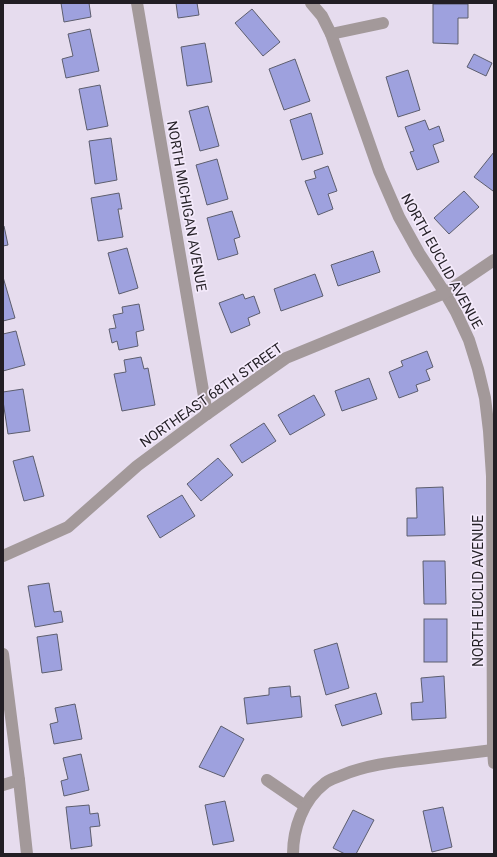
<svg xmlns="http://www.w3.org/2000/svg" width="497" height="857" font-family="Roboto,sans-serif">
<rect width="100%" height="100%" fill="#e6dcee"/>
<g fill="#9ea1de" stroke="#5d5e6e">
<path d="M61 3H89L91 17 64 22Z"/>
<path d="M176 3H197L199 15 178 18Z"/>
<path d="M433 4H468V18H458V44L433 43Z"/>
<path d="M252 9 280 42 263 56 235 23Z"/>
<path d="M90 29 99 71 66 78 62 59 73 56 68 34Z"/>
<path d="M205 43 212 82 187 86 181 47Z"/>
<path d="M474 54 492 63 486 76 467 67Z"/>
<path d="M295 59 310 101 284 110 269 69Z"/>
<path d="M408 70 420 110 398 117 386 77Z"/>
<path d="M100 85 108 126 87 130 79 89Z"/>
<path d="M208 106 219 146 200 151 189 111Z"/>
<path d="M311 113 323 154 302 160 290 120Z"/>
<path d="M425 120 429 130 439 126 444 141 433 145 439 162 417 170 410 152 414 151 405 127Z"/>
<path d="M111 138 117 180 95 184 89 141Z"/>
<path d="M494 152V190L493 191 474 177Z"/>
<path d="M217 159 228 199 207 205 196 165Z"/>
<path d="M328 166 337 191 328 194 333 209 318 215 305 181 316 178 314 171Z"/>
<path d="M464 191 479 207 449 234 434 218Z"/>
<path d="M119 193 122 209H118L123 237 98 241 91 198Z"/>
<path d="M232 211 240 237 234 239 238 254 218 260 207 218Z"/>
<path d="M3 226H4L8 245 3 246Z"/>
<path d="M127 248 138 288 119 294 108 253Z"/>
<path d="M373 251 380 272 338 286 331 265Z"/>
<path d="M315 274 323 296 281 311 274 289Z"/>
<path d="M3 277 15 318 3 321Z"/>
<path d="M243 294 245 299 254 296 260 313 248 318 250 325 231 333 219 303Z"/>
<path d="M139 304 144 330 136 332 138 346 119 350 117 341 112 343 109 329 116 328 113 315 123 313 122 307Z"/>
<path d="M16 331 25 365 3 371V334Z"/>
<path d="M427 351 433 367 426 370 430 380 416 385 418 391 399 398 389 372 403 366 401 361Z"/>
<path d="M141 357 144 369 148 368 155 405 122 411 114 374 126 372 124 360Z"/>
<path d="M369 378 377 399 342 411 335 391Z"/>
<path d="M23 389 30 431 8 434 3 401V392Z"/>
<path d="M314 395 325 415 290 435 278 415Z"/>
<path d="M264 423 276 441 242 463 230 445Z"/>
<path d="M33 456 44 496 24 501 13 461Z"/>
<path d="M218 458 233 475 201 501 187 484Z"/>
<path d="M443 487 445 535 407 536V518H417L416 488Z"/>
<path d="M182 495 195 516 160 538 147 516Z"/>
<path d="M423 561H445L446 604H424Z"/>
<path d="M49 583 54 612 61 611 63 622 35 627 28 586Z"/>
<rect x="424" y="619" width="23" height="43"/>
<path d="M57 634 62 670 42 673 37 637Z"/>
<path d="M337 643 349 688 326 695 314 650Z"/>
<path d="M444 676 446 718 412 720 411 703 423 702 421 678Z"/>
<path d="M290 686 291 697 300 696 302 717 247 724 244 698 269 695V688Z"/>
<path d="M376 693 382 714 342 726 335 705Z"/>
<path d="M75 704 82 739 54 744 50 724 58 722 55 708Z"/>
<path d="M221 726 244 739 224 777 199 767Z"/>
<path d="M81 754 89 790 64 796 61 781 68 779 63 758Z"/>
<path d="M225 801 234 841 213 845 205 805Z"/>
<path d="M89 805 90 814 98 813 100 826 90 827 92 846 71 849 66 807Z"/>
<path d="M443 807 452 847 432 852 423 811Z"/>
<path d="M353 810 374 820 356 854H345L333 848Z"/>
</g>
<g fill="none" stroke-linecap="round" stroke-linejoin="round">
<g stroke="#a3999a" stroke-width="12">
<path d="M137 3 207 414"/>
<path d="M311 3 322 16 331 34 379 171 399 217 419 253 445 293 456 312 469 340 478 369 485 398 489 431 492 476 493 750 494 763"/>
<path d="M331 34 383 23"/>
<path d="M3 556 68 527 137 466 207 414 286 358 445 293 494 260"/>
<path d="M3 654 19 780 27 854"/>
<path d="M267 780 305 806"/>
<path d="M3 785 19 780"/>
<path d="M293 854C293 829 303 800 324 784 328 780 335 778 340 776 365 765 393 762 420 759 444 756 469 753 493 750"/>
</g>
</g>
<g text-anchor="middle" dominant-baseline="central" stroke-width="3.5" stroke-linejoin="round" paint-order="stroke">
<g font-size="14" fill="#221e24" stroke="#f4eafb">
<text transform="translate(187 206) rotate(80)">NORTH MICHIGAN AVENUE</text>
<text transform="translate(442 261) rotate(61)">NORTH EUCLID AVENUE</text>
<text transform="translate(211 395) rotate(-35)">NORTHEAST 68TH STREET</text>
<text transform="translate(478 591) rotate(-90)">NORTH EUCLID AVENUE</text>
</g>
</g>
<rect width="497" height="857" fill="none" stroke="#221e24" stroke-width="8"/>
</svg>
